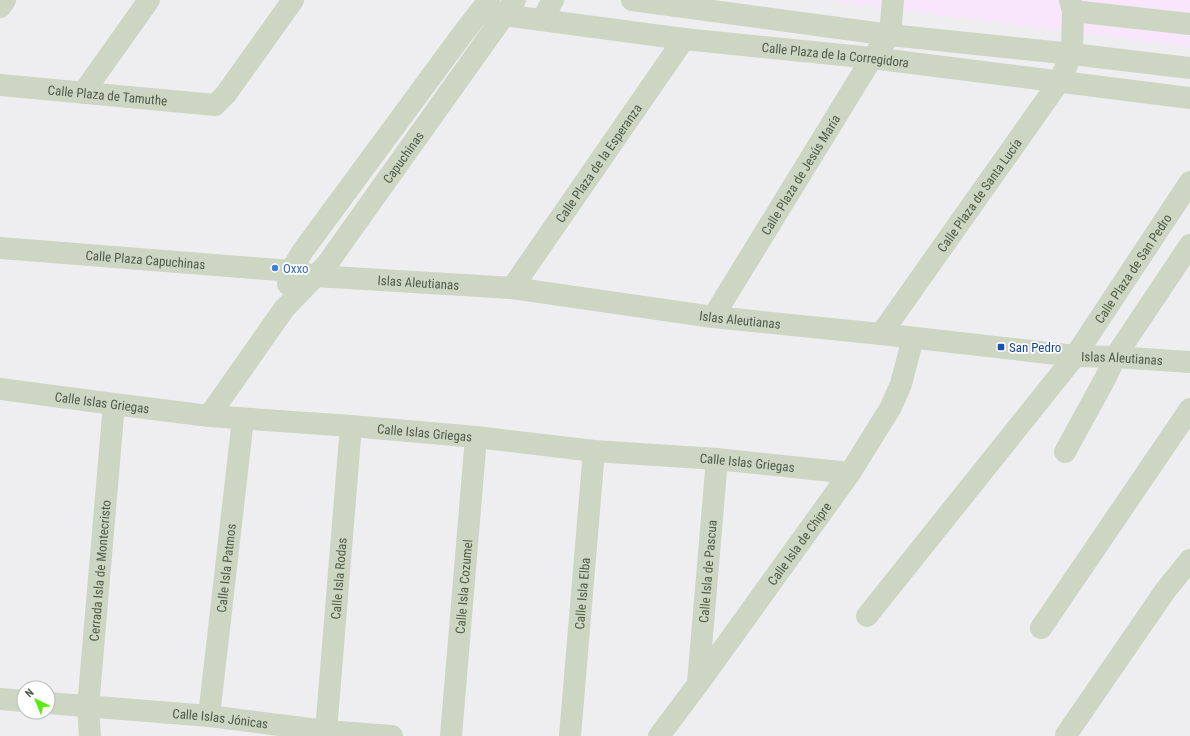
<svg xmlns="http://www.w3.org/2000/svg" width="1190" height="736" font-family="'Roboto Condensed',sans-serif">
<rect width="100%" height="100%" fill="#eeeef1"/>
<path fill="#f8e6fd" d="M823 0H1190V47Z"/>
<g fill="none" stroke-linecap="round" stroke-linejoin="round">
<g stroke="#ccd6c3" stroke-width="22">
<path d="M632 0 890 35 1072 54 1190 68"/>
<path d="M0 7 5 0"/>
<path d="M1073 11 1190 24"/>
<path id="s1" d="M480 12 684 39 872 58 1190 98"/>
<path d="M542 20 553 0"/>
<path id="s2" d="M0 85 215 105 226 94 293 0"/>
<path d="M83 93 149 0"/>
<path id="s3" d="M0 248 291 271 316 276 512 288 713 317 881 334 1075 356 1115 357 1190 362"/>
<path d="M288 284 291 271 302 252 464 32 489 0"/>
<path id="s4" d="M512 288 684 39"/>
<path id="s5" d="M713 317 872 58 890 35 893 0"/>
<path id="s6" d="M881 334 1059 82 1072 54 1073 11 1070 0"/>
<path id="s7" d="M0 389 114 404 209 416 351 426 476 437 594 451 717 459 850 473"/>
<path id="s8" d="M209 416 284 309 327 264 515 0"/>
<path d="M1065 452 1106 377 1115 357 1190 245"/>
<path id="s9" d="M867 616 1075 356 1190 182"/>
<path d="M1041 628 1190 409"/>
<path id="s10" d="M698 683 717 459"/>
<path d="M0 699 24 701"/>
<path id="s11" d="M48 703 209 716 326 731 392 736"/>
<path id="s12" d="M209 716 243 419"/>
<path id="s13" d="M326 731 351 426"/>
<path d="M1066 735 1165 591 1190 560"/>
<path id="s14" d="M90 736 88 707 114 404"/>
<path id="s15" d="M451 736 476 437"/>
<path id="s16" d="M570 736 594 451"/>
<path id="s17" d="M659 736 698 684 850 473 891 407 901 384 913 338"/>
</g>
</g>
<circle fill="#3f7fe0" stroke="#fff" stroke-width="1.5" cx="275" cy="268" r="4"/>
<rect fill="#1a4fb4" stroke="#fff" stroke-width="1.5" x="997" y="343" width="8" height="8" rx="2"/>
<g text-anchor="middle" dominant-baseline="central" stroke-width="3.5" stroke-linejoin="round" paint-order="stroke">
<g font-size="13" fill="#4f5d45" stroke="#fff">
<text stroke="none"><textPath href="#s1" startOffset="358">Calle Plaza de la Corregidora</textPath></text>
<text stroke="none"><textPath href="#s2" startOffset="108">Calle Plaza de Tamuthe</textPath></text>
<text stroke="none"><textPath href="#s8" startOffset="324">Capuchinas</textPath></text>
<text stroke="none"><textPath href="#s4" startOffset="152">Calle Plaza de la Esperanza</textPath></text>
<text stroke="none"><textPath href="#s5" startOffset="167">Calle Plaza de Jesús María</textPath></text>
<text stroke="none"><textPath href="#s6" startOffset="170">Calle Plaza de Santa Lucía</textPath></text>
<text stroke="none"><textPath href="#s3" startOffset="146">Calle Plaza Capuchinas</textPath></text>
<text stroke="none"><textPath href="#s9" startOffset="438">Calle Plaza de San Pedro</textPath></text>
<text stroke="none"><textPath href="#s3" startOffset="420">Islas Aleutianas</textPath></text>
<text stroke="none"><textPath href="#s3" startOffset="744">Islas Aleutianas</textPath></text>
<text stroke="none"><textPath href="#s3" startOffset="1128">Islas Aleutianas</textPath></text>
<text stroke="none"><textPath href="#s7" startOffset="103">Calle Islas Griegas</textPath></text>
<text stroke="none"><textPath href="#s7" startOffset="427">Calle Islas Griegas</textPath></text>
<text stroke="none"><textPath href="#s7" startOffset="751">Calle Islas Griegas</textPath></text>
<text stroke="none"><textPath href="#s17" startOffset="238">Calle Isla de Chipre</textPath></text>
<text stroke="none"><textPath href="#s12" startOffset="149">Calle Isla Patmos</textPath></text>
<text stroke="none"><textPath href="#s14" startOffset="166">Cerrada Isla de Montecristo</textPath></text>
<text stroke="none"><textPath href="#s10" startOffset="112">Calle Isla de Pascua</textPath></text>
<text stroke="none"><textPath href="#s13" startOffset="153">Calle Isla Rodas</textPath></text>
<text stroke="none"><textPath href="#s15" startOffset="150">Calle Isla Cozumel</textPath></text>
<text stroke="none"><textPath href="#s16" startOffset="143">Calle Isla Elba</textPath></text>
<text stroke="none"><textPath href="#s11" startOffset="173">Calle Islas Jónicas</textPath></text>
</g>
<g font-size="13" fill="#366cbe" stroke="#fff" text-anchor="start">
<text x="283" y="268">Oxxo</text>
</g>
<g font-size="13" fill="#164399" stroke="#fff" text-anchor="start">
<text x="1009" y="347">San Pedro</text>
</g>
</g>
<g transform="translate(36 700) rotate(317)"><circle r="19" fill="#ffffff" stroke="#b9beb5"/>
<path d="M0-3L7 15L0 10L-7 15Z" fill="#5aec0c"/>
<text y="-6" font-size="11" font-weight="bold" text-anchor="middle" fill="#4f5d45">N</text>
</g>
</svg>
